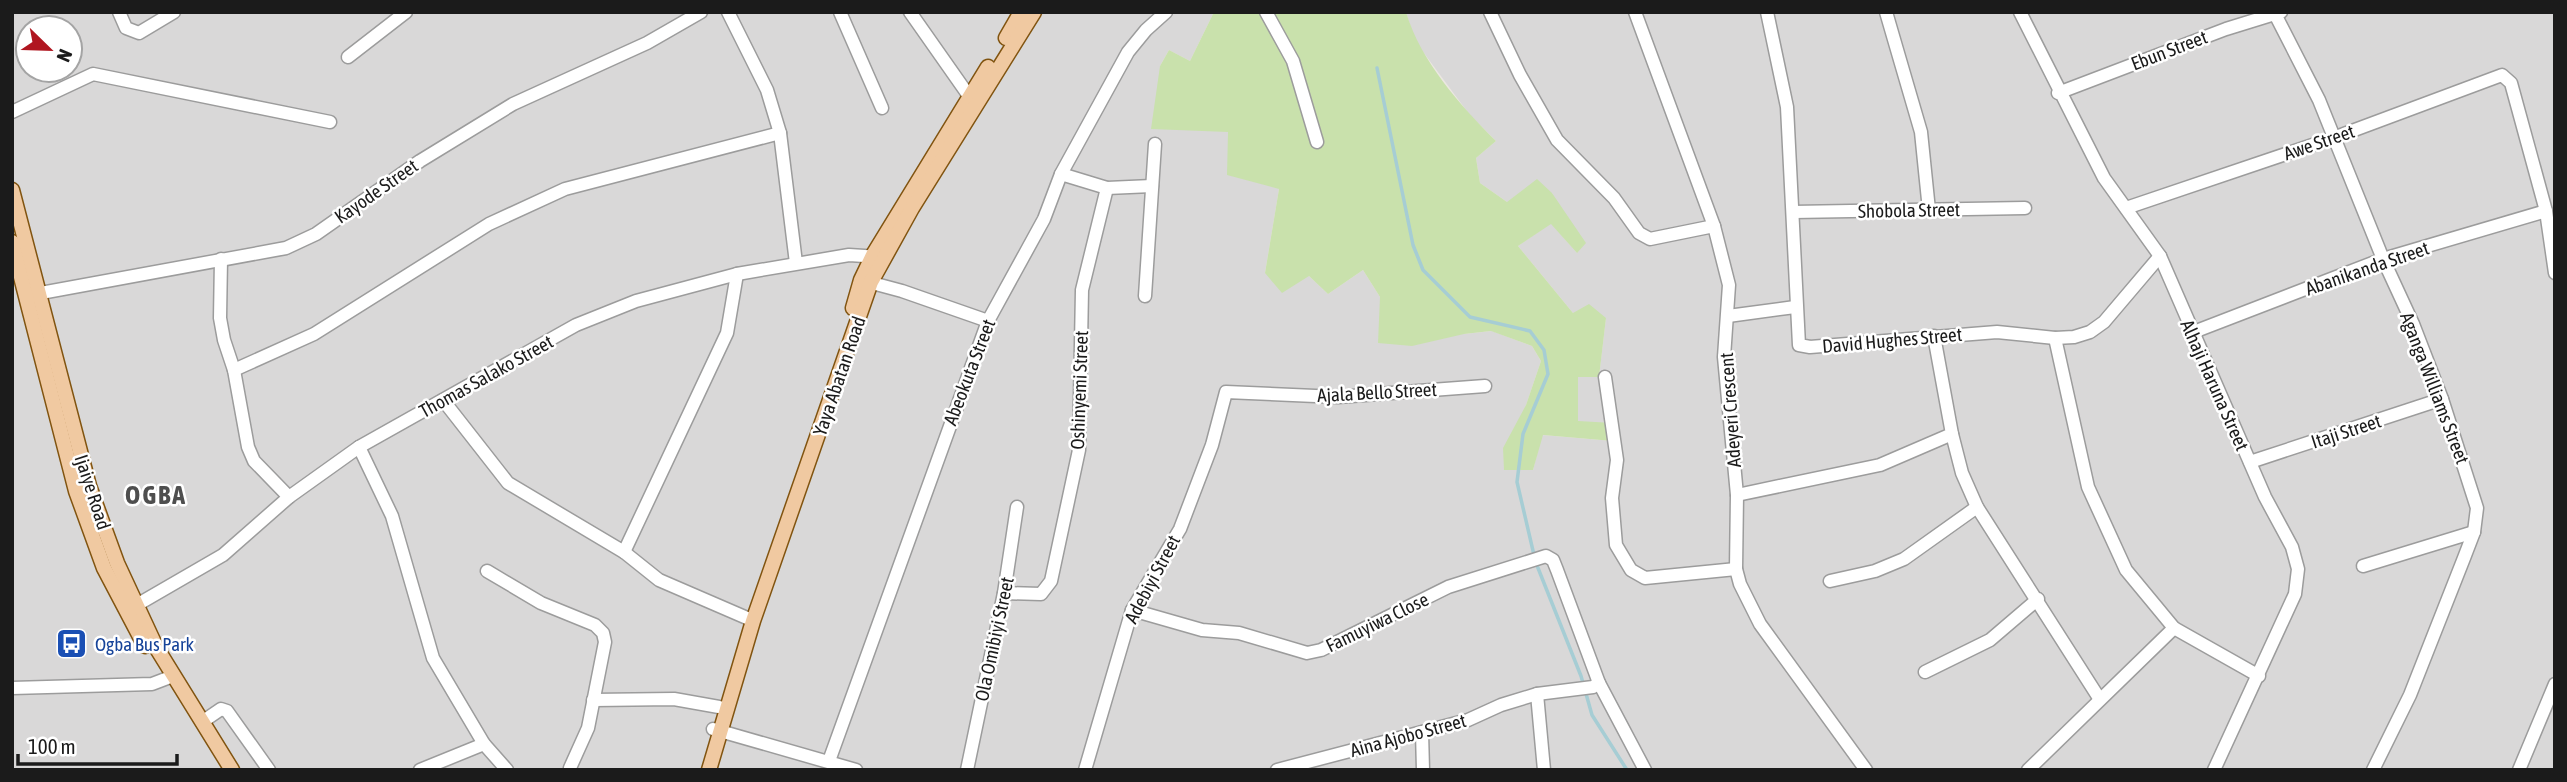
<svg xmlns="http://www.w3.org/2000/svg" width="2567" height="782" font-family="'Asap Condensed',sans-serif">
<rect width="100%" height="100%" fill="#ebe7e1"/>
<path fill="#d9d8d8" fill-rule="evenodd" d="M12 12H1214L1190 61 1169 50 1160 66 1229 132 1279 189 1265 273 1309 276 1328 294 1363 270 1380 297 1464 334 1492 331 1532 346 1541 361 1504 470H1533L1542 435 1613 441 1578 422V377L1599 376 1606 318 1573 313 1518 246 1551 223 1577 253 1552 193 1507 202 1480 183 1476 158 1496 141 1469 114 1415 41 1406 12H2555V770H12ZM28 28H70V70H28Z"/>
<path fill="#c9e1ac" d="M1214 12H1406C1421 62 1460 105 1496 141L1476 158 1480 183 1507 202 1537 179 1552 193 1586 243 1577 253 1551 224 1518 246 1573 313 1589 304 1606 318 1599 377H1578V421L1613 423V441L1543 435 1533 470H1504L1503 448 1526 405 1541 361 1532 346 1491 331 1464 334 1412 346 1378 343 1380 297 1363 270 1328 294 1309 276 1282 293 1265 273 1279 189 1227 175 1228 132 1151 129 1160 66 1169 50 1190 61Z"/>
<g fill="none" stroke-linecap="round" stroke-linejoin="round">
<g stroke="#a6cdd4" stroke-width="3.5">
<path d="M1377 68 1413 245 1423 270 1470 317 1530 331 1544 350 1548 374 1523 434 1517 482 1534 555"/>
<path d="M1536 563 1581 676 1592 715 1627 770"/>
</g>
<defs>
<g id="minor">
<path d="M119 12 126 28 139 33 174 12"/>
<path d="M728 12 767 90 780 133 796 263"/>
<path d="M840 12 882 108"/>
<path d="M910 12 969 96"/>
<path d="M1266 12 1293 61 1317 142"/>
<path d="M1490 12 1520 75 1557 140 1614 198 1639 233 1650 239 1714 226"/>
<path d="M1635 12 1714 226 1729 285 1724 357 1737 495 1736 569 1740 584 1760 624 1866 770"/>
<path d="M1767 12 1787 107 1799 345 1810 347 1997 332 2055 338 2074 337 2090 332 2104 322 2160 256"/>
<path d="M1886 12 1921 132 1929 210"/>
<path d="M2020 12 2104 178 2160 256 2265 497 2292 547 2298 569 2295 594 2214 770"/>
<path d="M2274 12 2319 100 2383 259 2413 324 2442 399 2477 508 2474 532 2464 558 2410 695 2373 770"/>
<path d="M348 57 406 12"/>
<path d="M2058 93 2226 29 2281 12"/>
<path d="M12 112 93 74 330 122"/>
<path d="M1061 174 1107 188 1152 186"/>
<path d="M2126 208 2333 138 2502 75 2511 83 2546 211 2555 273"/>
<path d="M1793 212 2025 208"/>
<path d="M221 259 220 318 224 340 234 370 248 447 254 461 289 497"/>
<path d="M861 280 902 291 988 321"/>
<path d="M30 295 286 248 316 234 420 161 513 104 647 43 701 12"/>
<path d="M1145 296 1155 144"/>
<path d="M1728 316 1795 307"/>
<path d="M2191 333 2383 259 2546 211"/>
<path d="M2055 338 2088 487 2126 570 2174 628 2259 676"/>
<path d="M234 370 314 334 489 224 565 189 780 133"/>
<path d="M1605 377 1617 460 1612 498 1616 545 1631 570 1645 578 1736 569"/>
<path d="M443 400 508 483 624 552 727 333 737 274"/>
<path d="M1952 434 1962 473 1977 507 2099 698"/>
<path d="M359 447 392 516 433 658 484 744 507 770"/>
<path d="M2250 462 2442 399"/>
<path d="M1737 495 1880 465 1952 434 1934 336"/>
<path d="M624 552 659 580 747 618"/>
<path d="M2363 566 2474 532"/>
<path d="M487 571 541 603 595 625 603 633 605 642 588 728 570 768"/>
<path d="M1830 581 1875 571 1904 559 1977 507"/>
<path d="M1004 593 1041 594 1051 581 1079 450 1082 290 1107 188"/>
<path d="M128 610 223 555 289 497 359 447 576 325 636 301 737 274 849 255 880 257"/>
<path d="M1132 610 1202 630 1239 633 1307 653 1321 650 1448 587 1546 556 1553 560 1557 570 1599 683 1645 770"/>
<path d="M1925 672 1990 640 2038 599"/>
<path d="M12 688 152 684 173 676"/>
<path d="M1537 694 1544 770"/>
<path d="M593 700 674 699 719 707"/>
<path d="M202 722 221 709 227 711 269 770"/>
<path d="M713 729 856 770"/>
<path d="M1422 732 1423 770"/>
<path d="M829 761 988 321 1044 219 1061 174 1128 52 1146 30 1166 12"/>
<path d="M420 770 484 744"/>
<path d="M967 770 1004 593 1017 507"/>
<path d="M1085 770 1132 610 1180 529 1212 445 1226 392 1338 397 1485 386"/>
<path d="M1277 770 1468 720 1501 705 1537 694 1593 687 1599 683"/>
<path d="M2028 770 2174 628"/>
<path d="M2519 770 2555 684"/>
</g>
<g id="major">
<path d="M1006 38 1021 12"/>
<path d="M12 190 89 486 117 563 156 647 232 770"/>
<path d="M12 242 76 491 104 568 145 646"/>
<path d="M853 308 861 280 873 255 988 67"/>
<path d="M709 770 753 621 871 282 912 208 1034 12"/>
</g>
</defs>
<use href="#minor" stroke="#9c9c9c" stroke-width="15"/>
<use href="#major" stroke="#815410" stroke-width="17"/>
<use href="#minor" stroke="#fff" stroke-width="12"/>
<use href="#major" stroke="#f0c9a1" stroke-width="14"/>
</g>
<defs>
<symbol id="bus-square" viewBox="-11 -11 22 22"><rect x="-9" y="-9" width="18" height="18" rx="4" fill="#1a4fb4" stroke="#fff"/><path d="M-5-6H5V4H4V6H2V4H-2V6H-4V4H-5ZM-3.5-4V0h7V-4ZM-3.5 1.2v1.5H-2V1.2ZM2 1.2v1.5H3.5V1.2Z" fill="#fff"/></symbol>
</defs>
<g fill-rule="evenodd">
<use href="#bus-square" x="54" y="626" width="35" height="35"/>
</g>
<g text-anchor="middle" dominant-baseline="central" stroke-width="5" stroke-linejoin="round" paint-order="stroke">
<g font-size="19" fill="#1b1b1b" stroke="#fff">
<text transform="translate(2169 50) rotate(-21)">Ebun Street</text>
<text transform="translate(2319 142) rotate(-19)">Awe Street</text>
<text transform="translate(376 191) rotate(-35)">Kayode Street</text>
<text transform="translate(1909 210) rotate(-1)">Shobola Street</text>
<text transform="translate(2367 268) rotate(-19)">Abanikanda Street</text>
<text transform="translate(1892 340) rotate(-5)">David Hughes Street</text>
<text transform="translate(969 372) rotate(-69)">Abeokuta Street</text>
<text transform="translate(486 376) rotate(-29)">Thomas Salako Street</text>
<text transform="translate(839 376) rotate(-71)">Yaya Abatan Road</text>
<text transform="translate(2215 385) rotate(66)">Alhaji Haruna Street</text>
<text transform="translate(2435 388) rotate(69)">Aganga Williams Street</text>
<text transform="translate(1079 390) rotate(-88)">Oshinyemi Street</text>
<text transform="translate(1377 392) rotate(-3)">Ajala Bello Street</text>
<text transform="translate(1730 410) rotate(-94)">Adeyeri Crescent</text>
<text transform="translate(2346 431) rotate(-18)">Itaji Street</text>
<text transform="translate(93 492) rotate(72)">Ijaiye Road</text>
<text transform="translate(1152 579) rotate(-62)">Adebiyi Street</text>
<text transform="translate(1377 622) rotate(-26)">Famuyiwa Close</text>
<text transform="translate(994 639) rotate(-78)">Ola Omibiyi Street</text>
<text transform="translate(1408 735) rotate(-15)">Aina Ajobo Street</text>
</g>
<g font-size="19" fill="#164399" stroke="#fff" text-anchor="start">
<text x="95" y="644">Ogba Bus Park</text>
</g>
<g font-size="26" font-weight="bold" letter-spacing="2" fill="#4e4e4e" stroke="#fff">
<text x="156" y="495">OGBA</text>
</g>
</g>
<rect width="2567" height="782" fill="none" stroke="#1b1b1b" stroke-width="28"/>
<g transform="translate(49 49) rotate(113)"><circle r="33" fill="#ffffff" stroke="#a4a4a4" stroke-width="2"/>
<path d="M0-5L12 26L0 18L-12 26Z" fill="#b01620"/>
<text y="-10" font-size="19" font-weight="bold" text-anchor="middle" fill="#1b1b1b">N</text>
</g>
<path d="M18 754v10h159v-10" fill="none" stroke="#1b1b1b" stroke-width="3.5"/>
<text x="28" y="754" font-size="21" fill="#1b1b1b" stroke="#ffffff" stroke-width="5" paint-order="stroke">100 m</text>
</svg>
